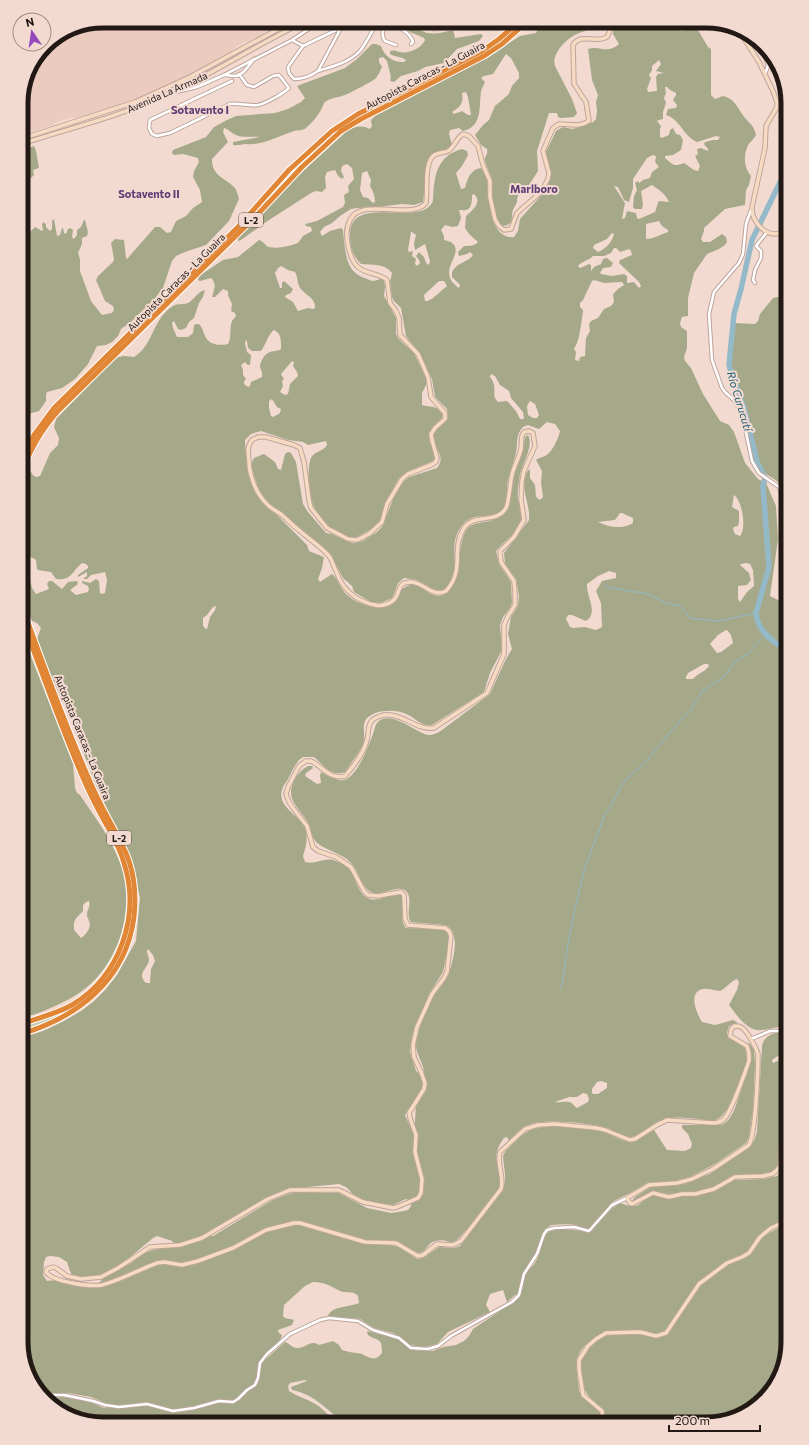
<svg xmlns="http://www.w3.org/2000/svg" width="809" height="1445" font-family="Commissioner,sans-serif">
<rect width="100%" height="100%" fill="#f3dad0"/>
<g fill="#eccbbf">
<path d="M103 21H286L250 41 244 42 234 49 231 52 205 67 152 93 124 104 75 118H70L56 122 53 125 21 135V98L29 67 45 45 72 27Z"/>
<path d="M427 21H444L447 29 432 33 430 26 427 27Z"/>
</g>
<path fill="#c8cbb4" d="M77 1005 78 1006C60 1018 41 1025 21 1031V1027L58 1014Z"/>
<g fill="#a5a989" fill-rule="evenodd">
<path d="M397 21H411C423 38 436 34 453 30L455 38 481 34 483 36 479 41 457 49 444 63 425 67 418 71 401 76 394 82 390 81 391 77 387 61 383 57 379 58V62L382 67C381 70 377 77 376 78 375 80 345 96 342 96 335 98 330 98 324 103 321 112 314 121 306 128 302 131 298 130 294 131 279 136 261 146 246 144 242 144 238 146 233 145V142L260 137C252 136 242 138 236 135 231 133 229 129 224 128L223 132 228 142 212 159C212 176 224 177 234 187 237 190 238 195 239 199L229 221 206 245 185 252 176 256 172 261 163 288 156 297 131 322 121 329 118 336 112 342 106 345 97 346 88 364 75 379 62 388 47 392 46 395V401L39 411 28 414 24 412 21 401V228L31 231 35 227 42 231 43 230 42 225 43 222 46 224V227L50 231 52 229V221L54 219 57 236 60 235 62 228H63L64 233 66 234 68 229 70 228 73 230 72 237 74 239 77 235V230L81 227 84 220H85L88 232 87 236 82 238V244L78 253 80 259V271L91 301 102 315 112 313 114 310 113 306 105 301 96 280 98 276 113 262 114 259 111 243 115 239 124 240 126 258 127 259 155 227H160L167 233 171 232 176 221 186 216 193 208 202 202 200 190 193 177 194 171 199 162 198 158 183 154 174 155 172 153 173 150 206 137 214 127 227 120 236 116 275 113 288 109 301 102 305 98 297 86 345 68 357 59 372 44H376L381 46C384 56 394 63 404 62L406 60C400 56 395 57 390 54V51C395 50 395 51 400 52 409 54 422 48 425 40L424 38 410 32Z"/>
<path d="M542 21H591L594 23V26C589 31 583 31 577 34 567 38 551 54 555 66L572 99 577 113 574 117 561 118 558 117 557 113H549L537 151 538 171 529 185 521 189 517 199V202C516 205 514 207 513 210 511 214 514 221 509 224 491 235 492 189 492 182 492 175 484 164 485 158 486 155 488 154 487 149L481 145 475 135 483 125 489 120 495 106 509 94 512 86 519 78V73L511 58 506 54 493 74 484 76 481 78 485 82C484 85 482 88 481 91 479 105 483 127 463 131L459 128 450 130 449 134 452 145 451 148 439 153 428 163 423 202 414 205 402 204 377 207 357 208 351 209 340 216 332 223 324 227 320 232 322 236 330 231 341 228 343 230C344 240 345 259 351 268 355 275 366 279 373 281L381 279 384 280 385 287 384 296 396 318V334L398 338 406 346 413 351 426 378V385L422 393V405C431 408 438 404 443 416 438 424 431 424 429 437 428 445 439 453 433 461L407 472 399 478 385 504 381 520 379 523 373 528 355 538C335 536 317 520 312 501 309 494 309 487 309 480 308 475 309 462 311 458 314 451 323 452 327 445L326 441 308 445 303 442 288 440 261 431 251 434 245 440 247 469 255 493 268 508 276 514 307 545 309 551 324 557 322 568 318 579 320 582 332 574C338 579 340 588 346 594 354 602 377 612 387 605 396 599 399 588 410 585 423 583 429 600 443 595 464 587 455 538 469 527 474 523 484 522 490 521L492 520V518C473 512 460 521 455 540 453 550 456 560 454 571 453 578 449 584 444 590L437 591 417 580 404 578 398 583 394 594 392 598 381 603 371 602 354 592 352 586 343 578 331 555 265 501 261 495 258 488 251 465 254 458 264 454 275 462 278 469 281 470 285 454 288 452 291 453 296 462 303 504 308 512 326 533 332 534 349 542 353 543 363 541 377 532 381 528 383 525 393 499 403 482 409 477 437 468C448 454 430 448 434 435 436 428 445 423 448 417L447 409 435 397 432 379 420 354 406 336 401 308 394 301 392 297 390 282 392 273C384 263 373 265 361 264 353 255 350 249 350 236 348 191 425 230 433 200 434 177 436 156 462 149L467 151 468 155 462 166 456 173 461 189 465 188C467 179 471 169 481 168 483 171 486 174 487 176 488 181 487 187 488 192 489 207 493 240 514 237L518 231 520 219 546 190 549 180 550 172 546 152 556 131 563 127 572 129 576 128 593 122 596 119 597 111 596 102 598 95 592 80 588 49C601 45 606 55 619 44L613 34 614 21H671L677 28 682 31 688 27 690 21H705L699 27 698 30 708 47 711 49V95L715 99 723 96C736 99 738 110 746 119 751 125 754 126 756 135 754 139 750 142 748 145 743 156 744 168 751 176L749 185 746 190 745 205 725 209 704 228V231L701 239 703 242H710L722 234 726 237 727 242 725 245 719 249 707 254 694 273 688 298V316L682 317 680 323 681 327 687 331V348L684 357 685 361 691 368 703 394 720 421 729 425 734 432 745 463 758 479 766 483 776 506 778 539 770 596 788 605V790C784 795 785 804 788 810V1026C777 1026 767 1031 757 1030 746 1029 735 1013 729 1005L737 990 739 982 737 979C731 981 726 988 720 991 714 991 709 988 703 989 687 992 697 1014 702 1022L715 1025 733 1020 738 1023 729 1026 727 1033C729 1041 740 1042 745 1048L747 1058 744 1071 746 1072 749 1064 747 1043 750 1044 754 1050 755 1064 753 1110 749 1137 746 1143 715 1164 688 1178 675 1182H649L630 1193 614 1201 606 1209 599 1217V1219H602L611 1209 620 1203C644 1211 635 1202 653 1195L671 1199 684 1195 696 1196 719 1189 734 1180 764 1179 777 1176 781 1172 783 1168V1143L788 1138V1220L773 1225 762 1233 763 1235H766L780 1227 788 1225V1342L774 1387 742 1416 706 1424H347C326 1411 317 1395 292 1390L291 1387 307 1381 305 1380 290 1383 288 1386 289 1391C298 1397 308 1399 317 1405 325 1410 331 1419 339 1424H98L58 1410 47 1398 62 1397 88 1401 104 1408 107 1407 108 1404 91 1397 68 1393H43L29 1378 21 1342V1038L43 1031 64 1021 81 1011 93 1002 106 989 117 975 136 941 140 898 132 859 96 786 74 727C73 722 77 718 75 712L63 703 54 683 37 639 41 628 37 623 32 621 25 603 27 594 21 587V507L26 500 24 493 21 489C21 482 22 472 29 469L33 475 36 477 40 476 50 453 58 445 59 438 54 427 56 419 104 370 118 357 124 356 134 357C154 345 152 319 173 306 178 303 183 305 188 303 195 299 197 292 205 290L203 297 199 303 194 318 189 322 186 328 181 330 178 329 174 321 172 323 173 328 177 337H188L193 333 194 325 196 324H199C203 328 203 332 205 336 209 345 220 346 228 344 232 337 229 328 232 321 233 319 235 318 236 316L235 313 231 311 232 304 228 295V291L223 289 215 297H212L215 286 213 280 211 278 200 281 198 280 199 276 223 260 238 257 259 240C264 241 265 246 269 247 279 249 289 246 298 243L303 236 312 231 311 227 306 226 305 224 317 221 343 207 345 203 344 195 349 192 348 186 354 179 352 168 347 164 342 166 341 171 344 177 342 179 338 176 335 170 327 172 325 177 326 188 322 192 316 191 311 193 266 222 241 240 238 241V236L300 174 347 131C355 126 362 125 370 129L372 126 371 120 375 116 483 60 520 36 536 33ZM659 60 661 64 656 71 664 73 658 74 656 77 657 91 648 92 647 89 651 78 649 75 652 70V66ZM665 87H667L670 90 676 93V95L673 100 677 105 676 108 668 109 666 115C681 120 683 136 697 142L716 136 720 137 718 140H713L705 142 704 144 708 149V151L701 148 697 149 698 154 695 156 700 166 698 171 694 170 684 163C674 167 673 165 665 158V156L673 155 681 150 683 140 680 135 676 134 673 128 670 130 669 135 662 138 660 137V129L661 126 657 121 659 120 663 119V112L666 103 664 98 666 93ZM466 92 468 97 471 115H468L462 111 454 114 452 112C460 107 464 103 462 93ZM653 155 656 156 655 162 659 167 652 172 650 178 643 180 639 183 638 181 635 183 637 190 634 196 633 207 635 209H642L643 204 641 191 652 185C659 190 665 193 669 202L659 201 658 203 655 212 639 219 637 218 636 213 627 211 625 218 622 219 625 203 614 186 618 187 624 200 629 202 633 188V179L647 158ZM367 171 371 180 370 186C373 191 375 196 375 202L373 203 368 198 363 197 360 190 362 173ZM474 194C483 202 472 211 466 216L465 228 469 234 478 242C475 246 469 246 464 246L458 252 459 256 467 254 470 252 473 255C469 262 457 262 452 272V277L460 285 459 288C434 271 466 254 452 243 450 241 447 241 444 240V236L441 230 445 225 452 227 458 226 461 218 459 210C462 210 464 211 466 210 472 209 472 200 472 195ZM659 221 662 226 668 230V232C661 234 654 239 646 239V224ZM411 232H412L416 235 414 244 415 250 425 244 430 261 429 265 426 263 424 257 419 252 416 256 419 260 420 263 417 266 415 264 416 259 412 256 413 251 409 252 408 250ZM612 233 614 234C612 242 606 249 598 252L593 248 594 245 607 239ZM614 248H616L620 252 629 249 631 251 632 255 620 260 619 263 639 282 641 286 639 288 634 282 627 283V276L624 274 612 276 601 274 600 273 603 268 611 267 613 263 607 258 603 259 601 264 594 267 591 271V265L589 264 580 268 578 266C582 261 588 261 593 256H604L611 253ZM281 266 288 270 295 272C298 277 297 283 300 288 305 295 316 298 315 308L313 309 308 308 298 311 293 302 285 297 286 295 291 293 293 289 284 281 282 283V288H280L275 273 278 268ZM594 280 604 283 622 282 624 285 618 289 613 294 614 302 611 306 604 309 598 318 591 321 589 324 590 331 586 338 585 356 580 357 579 361 575 360 576 352 574 349C575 347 576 345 577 343 579 340 583 314 583 310L580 307V303L583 300 592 281ZM439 281H444L447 286 433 298 428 301H425L424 295ZM274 330C282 334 281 342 281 349 277 352 273 350 268 353 264 355 260 362 260 367 261 371 263 372 262 377L251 382 250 386 248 387 244 384V382L246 379 243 375V370L241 365 245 362 248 365H250L251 355 247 352 245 343 246 340 247 341 248 348 252 351H261C266 345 268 334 274 330ZM292 361 294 362 293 366 297 372 298 376 290 384 288 394 285 395 280 392 283 386 282 381 284 379 281 374ZM491 374 495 376 500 385 509 391 511 398 523 412 524 419H520L516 411 507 401 498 402C490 395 499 388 490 377ZM272 399 277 407 281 409 280 413 273 417 271 416 269 408V401ZM530 401 535 404 539 415 537 418H533L528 415 527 406ZM547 422 555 424 560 431C559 437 553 450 548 454 545 457 540 457 536 460L542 471 541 483 543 497 540 500 536 497 535 485 530 478V471L529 469C517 484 531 504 529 520L504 553 505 564 516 579 519 596 518 606 511 617 508 634 512 649 506 659 490 694 442 730C439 732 436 734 431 735 418 736 391 707 377 723 375 726 374 731 373 734 369 745 357 777 344 780 336 781 328 776 321 772L320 775 321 783 317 784 305 776 306 773 313 768 312 766H308C302 769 297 775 294 781 285 799 298 807 307 821 311 828 311 837 317 843 327 851 342 853 351 863 359 871 360 884 369 891 380 899 399 882 407 892 413 901 405 913 411 922L445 925C462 931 453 962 448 975 444 985 435 992 431 1001 425 1014 418 1029 416 1042 415 1054 423 1061 424 1072L423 1074 421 1075 416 1071 410 1052 412 1036 429 994 443 972 447 954 449 937 448 932 442 929 406 928C397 918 408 905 401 894 391 892 381 902 370 899 357 895 357 878 349 869 346 865 341 863 336 861 326 856 316 865 305 862L303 856C306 847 309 835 304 826 298 815 277 806 282 790 283 785 287 782 289 777 293 770 296 761 303 757H314C324 765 329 777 345 772L363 746C366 738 362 729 365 721 367 717 371 715 375 713 387 709 402 710 412 717 419 722 423 726 432 725L484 692 490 673 501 652 502 648 500 625 503 617 510 608 512 603 511 582 499 564 496 551C503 541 515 536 520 523 524 515 519 507 518 499 517 491 519 482 520 474 523 463 534 445 528 435L525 437 523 451 516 468 511 486 509 489 507 487C508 475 513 465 516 453 518 444 515 435 523 427L528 425 539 429ZM734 495C742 500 747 529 740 536L735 534 733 529 734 527 738 526 739 522V511L732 507ZM620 513H622L633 518V523C621 530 609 527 598 522L615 520ZM29 557 33 558 36 560 37 569 38 570 51 572 56 579C72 581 72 571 82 563L86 564 88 566V568L78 575V577L87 572V576L83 579H87L91 575 105 572 107 580 105 593 102 594 100 593 99 581 96 579 90 583 82 581V583L88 586 89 589 88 592 76 595 70 590 78 584 77 581 68 582 62 589 52 581H49L47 584 49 589 36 594 32 588 26 561ZM746 563 750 564 753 570 754 586 747 592 740 602 738 599V586L747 585 751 580 749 573 740 565 741 564ZM609 571 616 573V578L602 581 596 591 601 603 602 627 596 630 585 627 573 628 570 627 566 619 568 615H572L586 621C599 613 586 596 587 584L598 576ZM216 606 215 610 210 617 207 629H206L203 626V618L207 615 213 607ZM726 630 728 631 731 635 733 643 721 652 717 653 710 644 718 635ZM704 664H708L709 666C705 672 698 673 693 679H686V677L688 673ZM148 949 153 955 155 961 151 969 150 983H146C136 973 148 969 149 960 149 957 147 954 147 951ZM601 1081 607 1083V1088L598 1094H593L592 1093V1089L597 1082ZM739 1085H742V1087C738 1098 733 1123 720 1125H682V1128L688 1134 692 1144 691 1148 685 1151 667 1150 654 1130C646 1132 641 1140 633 1142 622 1143 611 1133 601 1131 584 1127 552 1123 534 1129 526 1131 520 1137 514 1143 510 1147 505 1150 503 1156 503 1167 509 1181 501 1190L499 1189C505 1167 487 1161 504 1138L507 1137 509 1141C515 1135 520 1128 528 1125 544 1118 586 1123 604 1127 612 1129 623 1138 632 1137 642 1135 650 1125 659 1121 675 1114 696 1119 713 1121 727 1117 732 1099 737 1087ZM583 1093 587 1094 589 1099 588 1102 577 1108C574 1106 572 1102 569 1102 564 1101 559 1103 555 1102L569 1097H577ZM413 1103 416 1104 415 1122 412 1126H410L405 1115 409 1108ZM339 1184 346 1187 356 1197 366 1201 393 1205 406 1199 410 1201 411 1206 408 1210 404 1211 391 1213 367 1208 339 1193 296 1192 288 1194 271 1201 213 1236H209L208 1235 261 1201 286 1189ZM551 1225C560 1225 577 1222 583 1229L582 1231 564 1229 549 1231C539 1241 542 1263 527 1270L525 1269 537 1250 544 1230ZM465 1231H468L467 1236 460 1246 454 1248 439 1247 423 1258 417 1259 399 1247 385 1244 388 1240C403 1239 407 1251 420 1253 427 1250 428 1243 435 1241 452 1237 449 1251 465 1231ZM157 1236 172 1241 174 1244C166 1249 156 1248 147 1252 139 1255 129 1268 120 1267L123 1263 153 1238ZM50 1256 59 1257 67 1262 70 1271 72 1275 85 1277 103 1278C89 1299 64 1277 47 1281L43 1275 44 1262 46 1257ZM313 1282C327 1282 332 1288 343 1292 349 1293 354 1291 358 1296L359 1303C351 1307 331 1306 328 1316L360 1319 374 1328 393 1333 402 1338 410 1345 425 1347 437 1344 448 1332 490 1312 486 1305 490 1294 503 1290 507 1302 515 1295 518 1294 512 1303 473 1329 469 1336 464 1341 456 1345 443 1347 433 1351H419L410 1349 398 1339 368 1331 367 1332 368 1335C379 1342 382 1337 382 1353 375 1362 370 1358 362 1354 358 1353 347 1352 342 1350L339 1345 333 1341 319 1345C310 1339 306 1349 296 1348 291 1347 289 1343 285 1342L267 1358 263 1359C264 1349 280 1346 282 1335L279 1333 278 1330 292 1325 294 1320C290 1318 286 1320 283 1316L284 1305 305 1286ZM614 1330H642L650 1333C637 1334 623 1332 610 1335 598 1336 584 1349 581 1361 581 1365 582 1369 582 1373 584 1388 584 1393 595 1402L596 1404 592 1405 582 1396 579 1391C578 1382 576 1371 577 1362 578 1345 599 1333 614 1330Z"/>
<path d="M34 146 36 151 39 168 33 170 34 175 30 179 21 181V151Z"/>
<path d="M788 270V494C784 490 781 486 778 482 771 476 761 473 756 465 749 455 754 432 749 420 747 415 743 412 742 407 739 400 741 393 738 386 735 380 729 378 728 371 725 361 731 334 734 323L755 324 758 321 760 314 773 298C779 296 788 298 788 289L779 278 781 273Z"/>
<path d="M21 631 73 764 75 788 77 793 80 795C94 816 111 838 120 863 136 906 120 964 82 991 74 997 65 1001 55 1006 44 1011 33 1016 21 1017ZM89 901C91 907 87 909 87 914 87 918 88 917 89 921 92 927 86 935 81 938L74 930C73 918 77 918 83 911V905L86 902Z"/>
<path d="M781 1032 788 1033V1059L778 1056 773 1059 772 1061 773 1063 782 1059 788 1063V1106L784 1114 785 1116 788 1115V1134L780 1142 778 1167 773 1172 763 1174 733 1175 713 1188 695 1192 667 1194 653 1191 632 1201 635 1197 651 1187 684 1184 710 1174 750 1147 754 1141 757 1132 762 1046C764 1036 772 1033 781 1032Z"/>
</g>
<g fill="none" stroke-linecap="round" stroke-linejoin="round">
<g stroke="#94b9c9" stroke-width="1">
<path d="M605 586 627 591 645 593 666 603 680 606 690 618 696 619 718 621 756 613"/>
<path d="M786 971 780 979 788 967"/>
<path d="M561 989 570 932 584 870 604 817 624 782 651 756 669 733 692 709 702 691 724 677 735 662 748 654 766 634"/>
</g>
<path stroke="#94b9c9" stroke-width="5.5" d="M788 650C773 643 758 631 756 613L769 567 763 486 765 478 757 462 744 408 729 365 734 314 741 289 752 240 784 174 786 153 788 144"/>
<defs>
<g id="street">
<path d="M387 21C396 25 410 32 413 42L411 44"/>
<path d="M389 22C383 29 380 33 385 41L396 45"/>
<path d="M342 26 318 71C311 76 303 79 294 79L289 73 288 67 303 46 355 21"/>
<path d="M292 40 303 46"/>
<path d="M762 46 768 66 765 74"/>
<path d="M318 71C332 67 350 62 360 51 367 42 372 31 378 21"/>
<path d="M224 75C228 75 231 76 234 76 243 76 249 65 254 59"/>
<path d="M232 81 150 120 149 128 152 134 157 136 170 133 230 104C239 103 249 106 258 105 265 104 284 93 289 88L279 75 273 76 254 87 247 85 239 74"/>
<path d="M176 92 197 87 224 75 292 40 321 21"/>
<path d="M751 210 746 224 743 254 739 263 714 292 709 314 712 360 722 388 725 392 736 402 744 423 752 461 759 473 779 487 788 512"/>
<path d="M755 283 753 280 755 270 761 258V251L756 246 767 232"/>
<path d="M751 1039 770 1031H788"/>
<path d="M44 1395H64L93 1401 105 1405 119 1407 147 1404 173 1411 194 1408 219 1401 233 1402 238 1399 247 1390 255 1385 258 1378 260 1363 267 1354 290 1334 320 1320 329 1318 358 1321 373 1330 399 1338 411 1348 428 1349 438 1346 451 1336 512 1302 519 1295 524 1274 537 1254 544 1234 547 1230 554 1228 574 1227 589 1231 612 1205 627 1198"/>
</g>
<g id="secondary">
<path d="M610 21V31L607 37C596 44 581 32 573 45L574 84 586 102 589 121 583 124 577 125 559 124 553 128 543 151 549 173 548 179 541 192 517 213 511 229 504 230 499 226 495 219 490 197V181L483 165 478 146 469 136 463 134C456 138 455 147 448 151 444 153 438 152 433 156 424 165 428 190 426 203 412 221 361 196 350 220 347 226 346 231 347 238 348 247 350 259 357 266 365 275 378 272 387 280L390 303 396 311 399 318 400 335 418 354 428 377 431 397 445 413V419L435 428 431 434 432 440 437 458 436 462 431 465 408 474 402 479 387 504 382 522 369 534 357 540 348 539 327 528 311 508 309 500 304 462 300 448 294 445 266 437H258L252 440C247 446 248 453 249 460 249 475 256 494 267 504 271 509 277 511 282 515 288 520 293 526 300 531 309 539 320 546 328 555 332 559 333 565 336 571 342 589 356 601 375 605 382 607 393 603 396 597 401 588 398 582 412 582 424 583 433 598 446 591 466 569 450 549 464 528 474 513 497 524 506 508 509 502 510 483 512 475 514 466 519 458 521 449 522 442 520 436 524 432L529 431 533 433 535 446 524 471 522 481 521 499 524 520 514 537 500 551 501 562 514 581 515 592V605L508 616 504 625V654L487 693 434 728C417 731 403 713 384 715 380 716 373 718 371 722 367 727 369 734 367 740 364 752 353 767 345 776 330 780 323 767 311 761H306L299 766 288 787 286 794 289 802 293 808 307 826 313 847 318 851 336 857 351 867 364 891 368 895 378 896 401 892 404 895 405 919 408 925 445 928 449 931 451 936 447 972 444 978 432 994 417 1027 413 1045 414 1057 421 1072 425 1083 424 1089 409 1113 410 1118 416 1135 415 1152 422 1179 421 1193 418 1198 397 1207 393 1208 363 1202 339 1190H290L268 1199 202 1238 180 1245 150 1247 118 1268 101 1277 81 1279 67 1276 56 1268 53 1267 47 1269 46 1272C53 1282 90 1287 102 1285 118 1281 141 1269 157 1263L164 1262 182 1265 198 1261 233 1248 266 1230 294 1223H300L365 1242 396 1243 418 1256 423 1255 437 1244 453 1245 461 1241 501 1189C505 1177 496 1164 500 1152L525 1129 538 1125 555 1124 596 1128 605 1130 630 1140 635 1139 657 1125 667 1120 713 1123C717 1123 721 1122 724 1119 732 1111 745 1072 749 1061V1053L747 1046 730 1036 731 1030 734 1026C737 1026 739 1026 741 1027 747 1030 756 1048 758 1054 758 1072 756 1131 749 1145L713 1169 692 1179 677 1183 649 1185 627 1198 629 1202 632 1204 653 1193 669 1197 682 1194H695L714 1189 735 1177 763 1176 772 1174 776 1171 780 1166 781 1143 788 1136"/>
<path d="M733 29 743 37 759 62 773 91 777 102V107L766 126 765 148 752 207C751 219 762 234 776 234 780 234 784 232 788 229"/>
<path d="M21 139 135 102 190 77 293 21"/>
<path d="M21 144C71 128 123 115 171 93 217 71 260 43 306 21"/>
<path d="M603 1424 602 1411 583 1395 579 1369V1360L588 1346 596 1339 606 1333 640 1332 656 1336 666 1333 699 1284 727 1263 742 1257 749 1253 760 1237 771 1228 780 1224 788 1223"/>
</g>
<g id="highway">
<path d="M21 459 34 435 54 408 240 225 289 170 332 131 358 114 482 51 499 39 520 21"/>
<path d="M21 475C29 451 41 430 58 411L258 214 302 167 341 131 361 119 484 56 502 44 528 21"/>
<path d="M21 1024C38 1018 56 1014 72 1005 120 976 141 916 124 863 120 848 112 835 105 822 96 806 88 790 81 773 59 722 41 669 21 617"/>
<path d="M21 1034C78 1017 126 980 134 917 136 898 135 879 129 861 124 846 116 833 109 820 100 804 92 787 85 770 62 716 41 659 21 603"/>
</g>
</defs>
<use href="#street" stroke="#bea59c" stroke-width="4.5"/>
<use href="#secondary" stroke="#bea59c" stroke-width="5.5"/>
<use href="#highway" stroke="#fff" stroke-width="7"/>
<use href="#street" stroke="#fff" stroke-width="2.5"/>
<use href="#secondary" stroke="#f6dbc2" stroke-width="3.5"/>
<use href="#highway" stroke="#e08635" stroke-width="5"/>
</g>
<g text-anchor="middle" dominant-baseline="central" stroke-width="4" stroke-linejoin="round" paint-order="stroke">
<g fill="#f3dad0" stroke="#61534d" stroke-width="1">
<rect x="239" y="213" width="24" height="14" rx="3"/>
<rect x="107" y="831" width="24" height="14" rx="3"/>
</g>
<g font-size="9" font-weight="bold" fill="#221915">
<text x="251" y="220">L-2</text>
<text x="119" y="838">L-2</text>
</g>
<g font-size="10" fill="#221915" stroke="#f3dad0">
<text transform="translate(425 75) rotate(-28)">Autopista Caracas - La Guaira</text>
<text transform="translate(167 92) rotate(-24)">Avenida La Armada</text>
<text transform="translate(176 282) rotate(-45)">Autopista Caracas - La Guaira</text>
<text transform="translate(83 737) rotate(68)">Autopista Caracas - La Guaira</text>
</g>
<g font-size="11" font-weight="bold" fill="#613d76" stroke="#f3dad0">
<text x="200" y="109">Sotavento I</text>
<text x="534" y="188">Marlboro</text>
<text x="149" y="193">Sotavento II</text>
</g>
<g font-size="11" font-style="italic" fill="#185d75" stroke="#f3dad0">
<text transform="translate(740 401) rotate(73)">Río Curucutí</text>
</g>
</g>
<path d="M0 0H809V1445H0ZM103 28H706A75 75 0 0 1 781 103V1342A75 75 0 0 1 706 1417H103A75 75 0 0 1 28 1342V103A75 75 0 0 1 103 28Z" fill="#f3dad0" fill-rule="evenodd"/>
<path fill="none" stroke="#221915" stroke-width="5" d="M103 28H706A75 75 0 0 1 781 103V1342A75 75 0 0 1 706 1417H103A75 75 0 0 1 28 1342V103A75 75 0 0 1 103 28Z"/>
<g transform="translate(32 32) rotate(347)"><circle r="19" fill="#f3dad0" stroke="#9f8d85"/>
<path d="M0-3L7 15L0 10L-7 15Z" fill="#934abc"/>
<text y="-6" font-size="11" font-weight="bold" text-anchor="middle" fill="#221915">N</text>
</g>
<path d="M669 1425v6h91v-6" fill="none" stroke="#221915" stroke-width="2"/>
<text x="675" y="1425" font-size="12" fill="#221915" stroke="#f3dad0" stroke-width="3" paint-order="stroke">200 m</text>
</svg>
